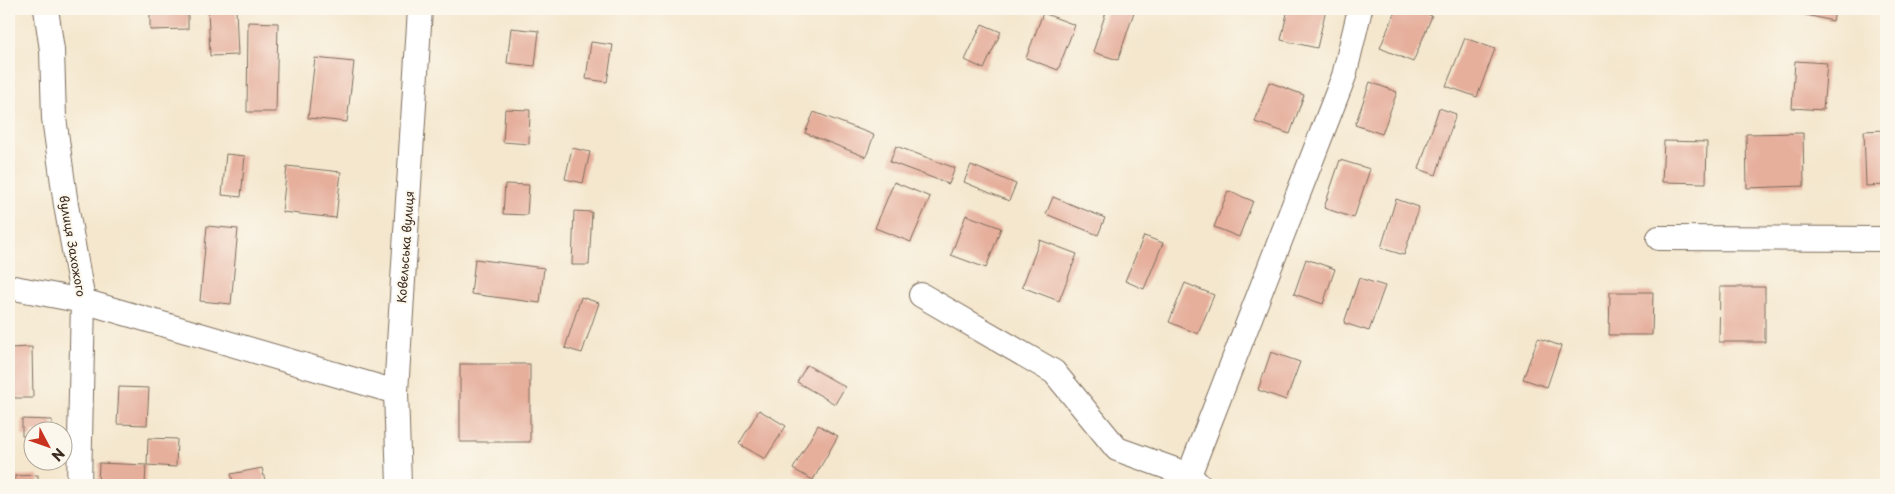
<svg xmlns="http://www.w3.org/2000/svg" width="1895" height="494" font-family="'Playpen Sans',sans-serif">
<rect width="100%" height="100%" fill="#fbf7ec"/>
<filter id="ink" filterUnits="userSpaceOnUse"><feTurbulence type="fractalNoise" baseFrequency=".02" numOctaves="2"/><feDisplacementMap in="SourceGraphic" scale="10" xChannelSelector="R" yChannelSelector="G"/><feConvolveMatrix kernelMatrix="1 2 1 2 8 2 1 2 1" color-interpolation-filters="sRGB"/></filter>
<filter id="wash" filterUnits="userSpaceOnUse"><feTurbulence type="fractalNoise" baseFrequency=".0096" numOctaves="4" result="noise"/><feDisplacementMap in="SourceGraphic" scale="20" xChannelSelector="R" yChannelSelector="G"/><feGaussianBlur stdDeviation="1.12" result="paint"/><feColorMatrix in="noise" values="0 0 0 0 0 0 0 0 0 0 0 0 0 0 0 0 0 1.4 0 .05"/><feComposite in="paint" operator="in"/></filter>
<g filter="url(#wash)">
<rect width="100%" height="100%" fill="#f4e7ce"/>
<g id="blocks">
<g fill="#e6af9c">
<path d="M150 9H188V29L150 30Z"/>
<path d="M208 9H236L238 55 210 56Z"/>
<path d="M1107 9H1125L1134 12 1118 60 1093 52Z"/>
<path d="M1288 9H1326L1317 48 1281 40Z"/>
<path d="M1396 9H1415L1432 16 1413 62 1380 48Z"/>
<path d="M1803 9H1836L1833 21 1802 14Z"/>
<path d="M1043 13 1075 25 1058 70 1026 58Z"/>
<path d="M248 22 278 23 276 112H247Z"/>
<path d="M982 24 1001 32 984 69 965 60Z"/>
<path d="M511 28 539 31 535 66 507 63Z"/>
<path d="M1465 38 1495 49 1477 97 1446 86Z"/>
<path d="M591 42 613 45 607 82 586 79Z"/>
<path d="M315 58 354 62 347 122 308 118Z"/>
<path d="M1795 61 1827 63 1823 110 1792 108Z"/>
<path d="M1269 82 1304 95 1290 134 1255 122Z"/>
<path d="M1370 82 1397 92 1382 134 1355 125Z"/>
<path d="M1439 108 1456 114 1436 175 1419 169Z"/>
<path d="M505 109 530 110 529 144 503 142Z"/>
<path d="M814 112 874 135 866 157 805 133Z"/>
<path d="M1886 130V185L1866 186 1864 131Z"/>
<path d="M1803 133 1804 186 1747 188 1746 134Z"/>
<path d="M1664 141 1707 142 1706 183 1662 182Z"/>
<path d="M896 146 955 168 949 184 890 162Z"/>
<path d="M572 148 590 152 583 183 565 179Z"/>
<path d="M226 154 245 156 241 197 222 195Z"/>
<path d="M1340 160 1370 169 1354 218 1324 208Z"/>
<path d="M971 165 1016 184 1009 201 964 182Z"/>
<path d="M287 166 341 172 336 218 282 212Z"/>
<path d="M894 182 930 197 911 242 875 228Z"/>
<path d="M505 184 529 185 527 215 503 214Z"/>
<path d="M1228 191 1253 201 1239 237 1214 227Z"/>
<path d="M1053 197 1105 218 1098 235 1046 214Z"/>
<path d="M1396 199 1419 207 1404 255 1381 248Z"/>
<path d="M574 211 592 212 589 265H572Z"/>
<path d="M966 215 1001 228 986 268 951 255Z"/>
<path d="M207 226 238 229 231 304 200 301Z"/>
<path d="M1144 236 1163 243 1144 289 1125 281Z"/>
<path d="M1040 240 1077 254 1059 301 1022 287Z"/>
<path d="M475 259 544 268 540 303 471 294Z"/>
<path d="M1306 259 1335 269 1323 304 1294 294Z"/>
<path d="M1359 278 1385 286 1369 331 1344 323Z"/>
<path d="M1185 283 1214 295 1198 334 1169 322Z"/>
<path d="M1720 287H1765V342H1719Z"/>
<path d="M1610 292H1653L1652 335H1609Z"/>
<path d="M581 297 599 303 582 353 565 348Z"/>
<path d="M1538 338 1561 346 1547 387 1523 379Z"/>
<path d="M32 347 33 398H9V348Z"/>
<path d="M1271 352 1300 362 1286 400 1258 390Z"/>
<rect x="460" y="364" width="70" height="78"/>
<path d="M807 365 845 387 835 404 797 382Z"/>
<path d="M119 387 149 388 147 425 117 424Z"/>
<path d="M759 410 786 426 765 459 739 444Z"/>
<path d="M22 419 52 420V432H32V437L22 436Z"/>
<path d="M818 425 838 436 813 480 793 469Z"/>
<path d="M148 438 177 439 176 467 147 465Z"/>
<path d="M99 463 146 465 145 485H98Z"/>
<path d="M262 468 266 485H234L231 474Z"/>
<path d="M38 475V485H15V476Z"/>
</g>
</g>
</g>
<g filter="url(#ink)">
<use href="#blocks" fill-opacity="0" stroke="#7c6c5c" stroke-width="1"/>
<g fill="none" stroke-linecap="round" stroke-linejoin="round">
<defs>
<g id="street">
<path d="M46 9 52 50 54 118 66 205 83 301 79 485"/>
<path d="M1659 238 1886 239"/>
<path d="M9 287 83 301 396 392"/>
<path d="M921 295 1054 372 1117 449 1189 475 1199 485"/>
<path d="M1189 475 1344 76 1360 9"/>
<path d="M399 485 396 392 420 9"/>
</g>
</defs>
<use href="#street" stroke="#7c6c5c" stroke-width="26"/>
<use href="#street" stroke="#fff" stroke-width="24"/>
</g>
</g>
<g text-anchor="middle" dominant-baseline="central" stroke-width="4" stroke-linejoin="round" paint-order="stroke">
<g font-size="12" fill="#3b2a1e" stroke="#fbf7ec">
<text transform="translate(73 246) rotate(80)">вулиця Захожого</text>
<text transform="translate(405 247) rotate(-86)">Ковельська вулиця</text>
</g>
</g>
<rect width="1895" height="494" fill="none" stroke="#fbf7ec" stroke-width="30"/>
<g transform="translate(48 446) rotate(131)"><circle r="24" fill="#fbf7ec" stroke="#aea59a"/>
<path d="M0-4L9 19L0 12L-9 19Z" fill="#c8321e"/>
<text y="-8" font-size="14" font-weight="bold" text-anchor="middle" fill="#3b2a1e">N</text>
</g>
</svg>
